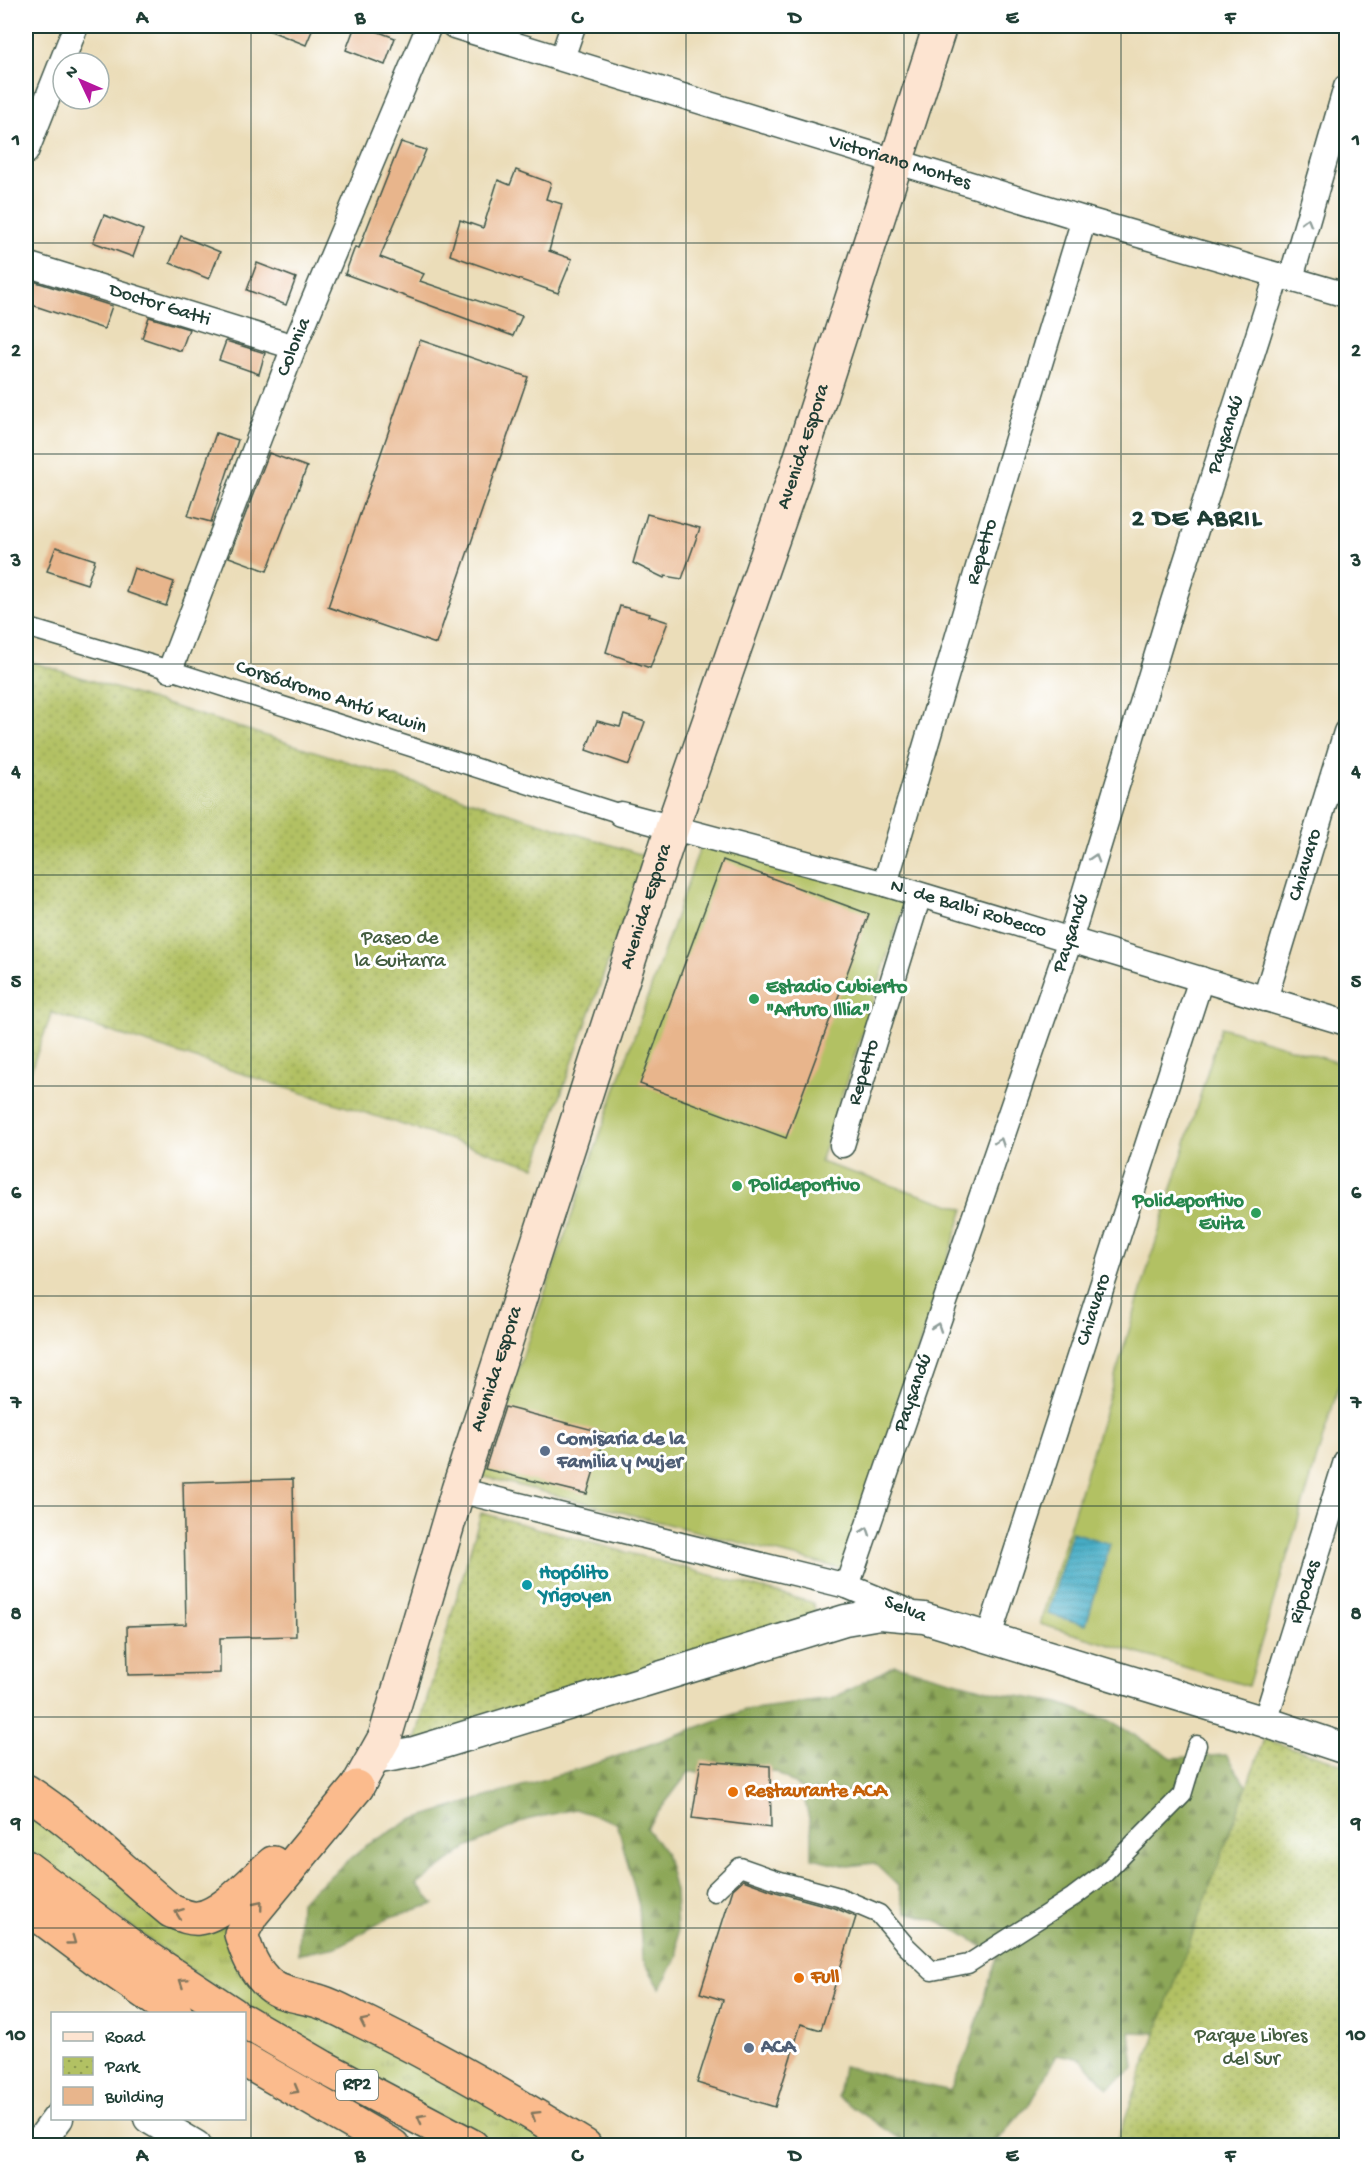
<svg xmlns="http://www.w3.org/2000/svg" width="1372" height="2171" font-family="'Gochi Hand',sans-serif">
<defs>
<pattern id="grass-tufts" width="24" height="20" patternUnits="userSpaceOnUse" patternTransform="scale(1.5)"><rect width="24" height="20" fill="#b2c163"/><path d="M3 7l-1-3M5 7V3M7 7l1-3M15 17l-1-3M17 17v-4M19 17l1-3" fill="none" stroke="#909e52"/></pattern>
<pattern id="forest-firs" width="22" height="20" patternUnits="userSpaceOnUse" patternTransform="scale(1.5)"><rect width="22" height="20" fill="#8da759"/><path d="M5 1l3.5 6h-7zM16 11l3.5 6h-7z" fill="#73894a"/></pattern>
<pattern id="park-dots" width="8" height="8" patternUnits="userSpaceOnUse" patternTransform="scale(1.5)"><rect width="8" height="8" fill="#b2c163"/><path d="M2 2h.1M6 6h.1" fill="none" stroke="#909e52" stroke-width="1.8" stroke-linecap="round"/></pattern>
<pattern id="water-rules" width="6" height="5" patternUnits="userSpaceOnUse" patternTransform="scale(1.5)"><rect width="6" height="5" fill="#47aec7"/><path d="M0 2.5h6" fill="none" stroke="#3b8fa2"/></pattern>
</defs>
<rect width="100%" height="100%" fill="#fff"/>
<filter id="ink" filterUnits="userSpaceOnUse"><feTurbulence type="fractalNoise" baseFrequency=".0167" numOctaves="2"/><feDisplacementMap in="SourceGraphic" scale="12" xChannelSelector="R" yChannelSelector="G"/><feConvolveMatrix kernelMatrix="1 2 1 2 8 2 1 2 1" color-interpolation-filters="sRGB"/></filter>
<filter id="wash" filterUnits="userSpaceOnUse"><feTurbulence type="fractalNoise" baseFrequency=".008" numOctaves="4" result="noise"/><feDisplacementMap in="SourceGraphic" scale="24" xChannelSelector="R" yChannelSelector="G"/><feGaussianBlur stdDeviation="1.35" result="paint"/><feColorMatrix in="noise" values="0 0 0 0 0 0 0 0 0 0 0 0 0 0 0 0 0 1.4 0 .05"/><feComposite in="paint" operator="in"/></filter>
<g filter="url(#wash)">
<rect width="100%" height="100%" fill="#ebddb9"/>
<path fill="url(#grass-tufts)" stroke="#687f4c" stroke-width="1.5" d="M26 1808 195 1931 216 1930 292 1856 235 1932 313 2011 569 2145H500L430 2112 211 1985 26 1849Z"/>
<path fill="url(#forest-firs)" stroke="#567246" stroke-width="1.5" d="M895 1665 999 1693 1059 1703 1114 1723 1172 1758 1226 1755 1249 1789 1160 2033 1130 2032 1134 2068 1108 2088 1081 2059 1057 2054 1032 2101 993 2145H909L838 2097 843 2066 950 2091 968 2051 997 1957C963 1933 947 1922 906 1912L898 1886 874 1863 848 1866 812 1858V1831L802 1789 775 1771 689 1772 646 1828 665 1852 675 1891 678 1956 660 1988 642 1958 639 1906 617 1823 575 1809 526 1820 467 1848 417 1885 434 1904 390 1917 337 1947 298 1954 300 1901 367 1845 411 1820 607 1760 745 1710 832 1699Z"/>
<g fill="url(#park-dots)" stroke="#687f4c" stroke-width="1.5">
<path d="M26 660 646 856 535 1167 52 1013 26 1083Z"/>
<path d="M481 1513 814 1603 816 1618 414 1744Z"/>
<path d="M1264 1739 1346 1765V2145L1115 2146Z"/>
</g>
<g fill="#b2c163" stroke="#687f4c" stroke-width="1.5">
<path d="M705 833 906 899 820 1162 964 1209 846 1570 481 1476Z"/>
<path d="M1221 1027 1346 1065V1362L1248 1686 1040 1624Z"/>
</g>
<path fill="url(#water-rules)" stroke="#33767e" stroke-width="1.5" d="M1072 1532 1110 1544 1086 1625 1048 1614Z"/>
<g id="blocks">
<g fill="#e8b58c">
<path d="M258 26H314L306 45Z"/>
<path d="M355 26H363L395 38 385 65 346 50Z"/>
<path d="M401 142 426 150 380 257 424 274 420 281 522 316 513 336 345 274 355 247 359 248Z"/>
<path d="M516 170 551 183 546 199 562 204 549 251 572 259 558 293 450 255 460 220 483 228 498 180 510 185Z"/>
<path d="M104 215 143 230 133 257 93 242Z"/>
<path d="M181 236 220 252 209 279 170 263Z"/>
<path d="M257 263 296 278 286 305 247 290Z"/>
<path d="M33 281 112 306 104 329 26 303Z"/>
<path d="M149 317 189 329 181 351 142 338Z"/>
<path d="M420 340 528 377 436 644 328 607Z"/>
<path d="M226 341 265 353 259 374 219 360Z"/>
<path d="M216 433 238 440 211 522 188 516Z"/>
<path d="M269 453 307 467 267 571 229 557Z"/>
<path d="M647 514 700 528 682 579 665 576 664 578 633 563Z"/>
<path d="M56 547 95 560 87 584 47 571Z"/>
<path d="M134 568 174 582 166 606 126 592Z"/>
<path d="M620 606 650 614 649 616 668 622 650 668 606 652Z"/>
<path d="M624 715 645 722 629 765 586 750 597 721 620 727Z"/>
<path d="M723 860 869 914 786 1138 640 1084Z"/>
<path d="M505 1407 605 1433 587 1494 485 1469Z"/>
<path d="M293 1479 296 1636 220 1638V1673L128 1675 127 1626 186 1624 183 1482Z"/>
<path d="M701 1761 770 1766 771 1828 692 1818Z"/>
<path d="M743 1880 776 1892 835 1908 856 1917 821 2030 801 2024 775 2107 697 2083 723 2000 700 1993 733 1889Z"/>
</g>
</g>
</g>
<g filter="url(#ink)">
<use href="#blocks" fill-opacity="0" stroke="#3e5548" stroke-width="1.5"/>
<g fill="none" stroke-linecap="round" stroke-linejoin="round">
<defs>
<g id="pedestrian">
<path d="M26 627 170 670 621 814"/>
<path d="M714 1892 740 1867 780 1881 839 1897 879 1914 906 1946 932 1971 968 1964 1073 1897 1105 1873 1182 1795 1197 1745"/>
</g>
<g id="minor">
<path id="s1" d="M454 26 1084 219 1346 295"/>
<path d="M562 58 573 26"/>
<path d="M26 152 76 26"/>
<path id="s2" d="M26 264 294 347"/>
<path d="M1291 278 1346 87"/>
<path id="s3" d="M170 670 294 347 429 26"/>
<path id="s4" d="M621 814 885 884 1346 1023"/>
<path id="s5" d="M885 884 984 547 1084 219"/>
<path id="s6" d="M1265 999 1346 732"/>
<path id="s7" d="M842 1145 919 895"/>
<path d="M458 1490 847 1586 907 1611"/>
<path id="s8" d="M847 1586 1070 940 1172 605 1277 276"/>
<path id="s9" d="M988 1639 1201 979"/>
<path id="s10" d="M1265 1722 1346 1461"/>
</g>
<g id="tertiary">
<path d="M374 1759 414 1752 845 1620 880 1614 924 1618 1265 1722 1346 1749"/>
<path d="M149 2118 196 2146"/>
<path d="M37 2146 58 2118"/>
</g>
<g id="secondary">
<path id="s11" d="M357 1787 385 1737 458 1490 608 1025 672 828 796 472 940 26"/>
</g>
<g id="trunk">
<path d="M357 1787 252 1914 241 1934C247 1953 254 1972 270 1985 283 1996 305 1996 321 2002 334 2006 346 2013 358 2019 437 2057 511 2100 585 2146"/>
<path d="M26 1791C79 1825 122 1871 171 1911 179 1914 189 1919 198 1918 222 1916 255 1878 273 1863"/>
<path d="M26 1867 136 1950 233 2014"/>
<path d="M26 1906 98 1960 176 2014"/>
<path d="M244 2021 323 2067 472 2146"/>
<path d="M244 2060 393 2146"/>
</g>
</defs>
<use href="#pedestrian" stroke="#3e5548" stroke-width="21"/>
<use href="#minor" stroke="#3e5548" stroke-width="27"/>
<use href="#tertiary" stroke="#3e5548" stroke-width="33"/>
<use href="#secondary" stroke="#3e5548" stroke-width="36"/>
<use href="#trunk" stroke="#3e5548" stroke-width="36"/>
<use href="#pedestrian" stroke="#fff" stroke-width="18"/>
<use href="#minor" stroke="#fff" stroke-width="24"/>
<use href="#tertiary" stroke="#fff" stroke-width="30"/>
<use href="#secondary" stroke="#fde4d1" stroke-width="33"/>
<use href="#trunk" stroke="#fbbb8d" stroke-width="33"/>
</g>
<defs><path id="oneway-chevron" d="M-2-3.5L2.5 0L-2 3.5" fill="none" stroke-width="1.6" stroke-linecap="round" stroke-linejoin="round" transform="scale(1.5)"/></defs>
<g stroke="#8f9e9a">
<use href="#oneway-chevron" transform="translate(1307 222) rotate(-74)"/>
<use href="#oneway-chevron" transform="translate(1095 858) rotate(-73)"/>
<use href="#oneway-chevron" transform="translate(1000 1142) rotate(-71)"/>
<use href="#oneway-chevron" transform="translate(937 1327) rotate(-71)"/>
<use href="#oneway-chevron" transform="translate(866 1531) rotate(-71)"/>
</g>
<g stroke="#82765c">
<use href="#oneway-chevron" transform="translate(259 1905) rotate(-51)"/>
<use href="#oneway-chevron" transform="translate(179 1913) rotate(-159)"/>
<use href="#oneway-chevron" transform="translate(72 1941) rotate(36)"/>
<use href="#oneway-chevron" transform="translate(183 1982) rotate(-146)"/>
<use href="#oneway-chevron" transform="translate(364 2022) rotate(-154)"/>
<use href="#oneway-chevron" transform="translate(295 2090) rotate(30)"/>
<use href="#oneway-chevron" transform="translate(535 2115) rotate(-148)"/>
<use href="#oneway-chevron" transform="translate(421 2118) rotate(-152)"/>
</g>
</g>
<path fill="none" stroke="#1f3d34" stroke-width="1.5" stroke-opacity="0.55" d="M251 26V2146M468 26V2146M686 26V2146M904 26V2146M1121 26V2146M26 243H1346M26 454H1346M26 664H1346M26 875H1346M26 1086H1346M26 1296H1346M26 1506H1346M26 1717H1346M26 1928H1346"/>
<g fill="#2e9e5b" stroke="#fff" stroke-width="2">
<circle cx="754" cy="999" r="6"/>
<circle cx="737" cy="1186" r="6"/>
<circle cx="1256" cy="1213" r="6"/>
</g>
<g fill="#5c6f8a" stroke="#fff" stroke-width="2">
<circle cx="545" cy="1451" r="6"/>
<circle cx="749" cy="2048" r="6"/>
</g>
<circle fill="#0f9aa8" stroke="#fff" stroke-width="2" cx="527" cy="1585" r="6"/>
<g fill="#e8710a" stroke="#fff" stroke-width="2">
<circle cx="733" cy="1792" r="6"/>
<circle cx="799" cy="1978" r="6"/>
</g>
<g text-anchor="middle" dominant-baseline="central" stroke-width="6" stroke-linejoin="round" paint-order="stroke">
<rect fill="#fff" stroke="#627771" stroke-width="1.5" x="336" y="2070" width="42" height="30" rx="4.5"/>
<g font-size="18" font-weight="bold" fill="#1f3d34">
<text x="357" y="2085">RP2</text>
</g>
<g font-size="20" fill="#1f3d34" stroke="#fff">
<text stroke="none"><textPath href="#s1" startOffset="466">Victoriano Montes</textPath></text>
<text stroke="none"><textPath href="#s2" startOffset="140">Doctor Gatti</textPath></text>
<text stroke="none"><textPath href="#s3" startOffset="346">Colonia</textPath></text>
<text stroke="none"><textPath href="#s8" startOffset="1212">Paysandú</textPath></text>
<text stroke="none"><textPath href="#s11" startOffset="1414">Avenida Espora</textPath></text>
<text stroke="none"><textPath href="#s5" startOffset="346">Repetto</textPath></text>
<text transform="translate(331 698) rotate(18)">Corsódromo Antú Kawin</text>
<text stroke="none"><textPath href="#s6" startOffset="140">Chiavaro</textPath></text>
<text stroke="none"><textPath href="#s11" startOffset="928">Avenida Espora</textPath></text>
<text stroke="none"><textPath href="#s4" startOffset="360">N. de Balbi Robecco</textPath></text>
<text stroke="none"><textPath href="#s8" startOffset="690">Paysandú</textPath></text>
<text stroke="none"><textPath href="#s7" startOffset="76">Repetto</textPath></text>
<text stroke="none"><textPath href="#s9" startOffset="346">Chiavaro</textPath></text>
<text stroke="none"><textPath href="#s11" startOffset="442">Avenida Espora</textPath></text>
<text stroke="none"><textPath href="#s8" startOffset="204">Paysandú</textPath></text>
<text stroke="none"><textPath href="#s10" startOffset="136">Ripodas</textPath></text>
<text transform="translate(905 1610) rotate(22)">Selva</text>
</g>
<g font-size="20" fill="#445e40" stroke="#fff">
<text x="400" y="939">Paseo de<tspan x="400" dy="23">la Guitarra</tspan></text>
<text x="1251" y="2037">Parque Libres<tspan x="1251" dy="23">del Sur</tspan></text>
</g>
<g font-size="20" font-weight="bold" fill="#27864d" stroke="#fff" text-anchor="start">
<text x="766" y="988">Estadio Cubierto<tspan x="766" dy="23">"Arturo Illia"</tspan></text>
<text x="749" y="1186">Polideportivo</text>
<text x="1244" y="1202" text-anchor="end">Polideportivo<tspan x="1244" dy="23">Evita</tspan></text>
</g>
<g font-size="20" font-weight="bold" fill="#4e5e75" stroke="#fff" text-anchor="start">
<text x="557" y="1440">Comisaria de la<tspan x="557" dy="23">Familia y Mujer</tspan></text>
<text x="761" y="2048">ACA</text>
</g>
<g font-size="20" font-weight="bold" fill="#0d838f" stroke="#fff" text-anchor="start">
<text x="539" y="1574">Hopólito<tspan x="539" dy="23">Yrigoyen</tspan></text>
</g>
<g font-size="20" font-weight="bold" fill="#c56008" stroke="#fff" text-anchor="start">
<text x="745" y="1792">Restaurante ACA</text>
<text x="811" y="1978">Full</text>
</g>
<g font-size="26" font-weight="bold" letter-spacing="1.5" fill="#1f3d34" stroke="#fff">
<text x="1197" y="520">2 DE ABRIL</text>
</g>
</g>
<rect width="1372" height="2171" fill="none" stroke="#fff" stroke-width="66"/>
<rect x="51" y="2012" width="195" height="108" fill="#ffffff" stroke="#a5b1ae" stroke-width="1.5"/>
<rect x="63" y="2032" width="30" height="9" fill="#fde4d1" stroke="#a5b1ae" stroke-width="1.5"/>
<text x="105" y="2042" font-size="18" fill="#1f3d34">Road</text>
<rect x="63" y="2057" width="30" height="18" fill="url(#park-dots)" stroke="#a5b1ae" stroke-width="1.5"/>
<text x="105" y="2072" font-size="18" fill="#1f3d34">Park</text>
<rect x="63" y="2087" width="30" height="18" fill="#e8b58c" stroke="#a5b1ae" stroke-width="1.5"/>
<text x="105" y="2102" font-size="18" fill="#1f3d34">Building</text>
<g transform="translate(81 81) rotate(314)"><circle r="28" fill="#ffffff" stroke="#a5b1ae" stroke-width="1.5"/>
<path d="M0-4.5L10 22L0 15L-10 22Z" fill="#b5179e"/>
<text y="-9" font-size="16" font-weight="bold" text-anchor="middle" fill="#1f3d34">N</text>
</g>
<rect x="33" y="33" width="1306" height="2105" fill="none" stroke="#1f3d34" stroke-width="2"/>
<g font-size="20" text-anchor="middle" font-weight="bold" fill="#1f3d34">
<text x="142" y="23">A</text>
<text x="360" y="23">B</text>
<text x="577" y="23">C</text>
<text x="795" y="23">D</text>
<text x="1012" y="23">E</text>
<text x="1230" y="23">F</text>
<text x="16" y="145">1</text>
<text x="1356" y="145">1</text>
<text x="16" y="356">2</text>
<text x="1356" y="356">2</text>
<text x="16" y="566">3</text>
<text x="1356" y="566">3</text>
<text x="16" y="777">4</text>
<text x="1356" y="777">4</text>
<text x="16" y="987">5</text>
<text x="1356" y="987">5</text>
<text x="16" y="1198">6</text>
<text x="1356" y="1198">6</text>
<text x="16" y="1408">7</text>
<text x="1356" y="1408">7</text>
<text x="16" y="1619">8</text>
<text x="1356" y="1619">8</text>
<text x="16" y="1829">9</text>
<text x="1356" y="1829">9</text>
<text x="16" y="2040">10</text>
<text x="1356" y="2040">10</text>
<text x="142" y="2161">A</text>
<text x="360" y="2161">B</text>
<text x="577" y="2161">C</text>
<text x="795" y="2161">D</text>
<text x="1012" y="2161">E</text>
<text x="1230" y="2161">F</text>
</g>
</svg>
